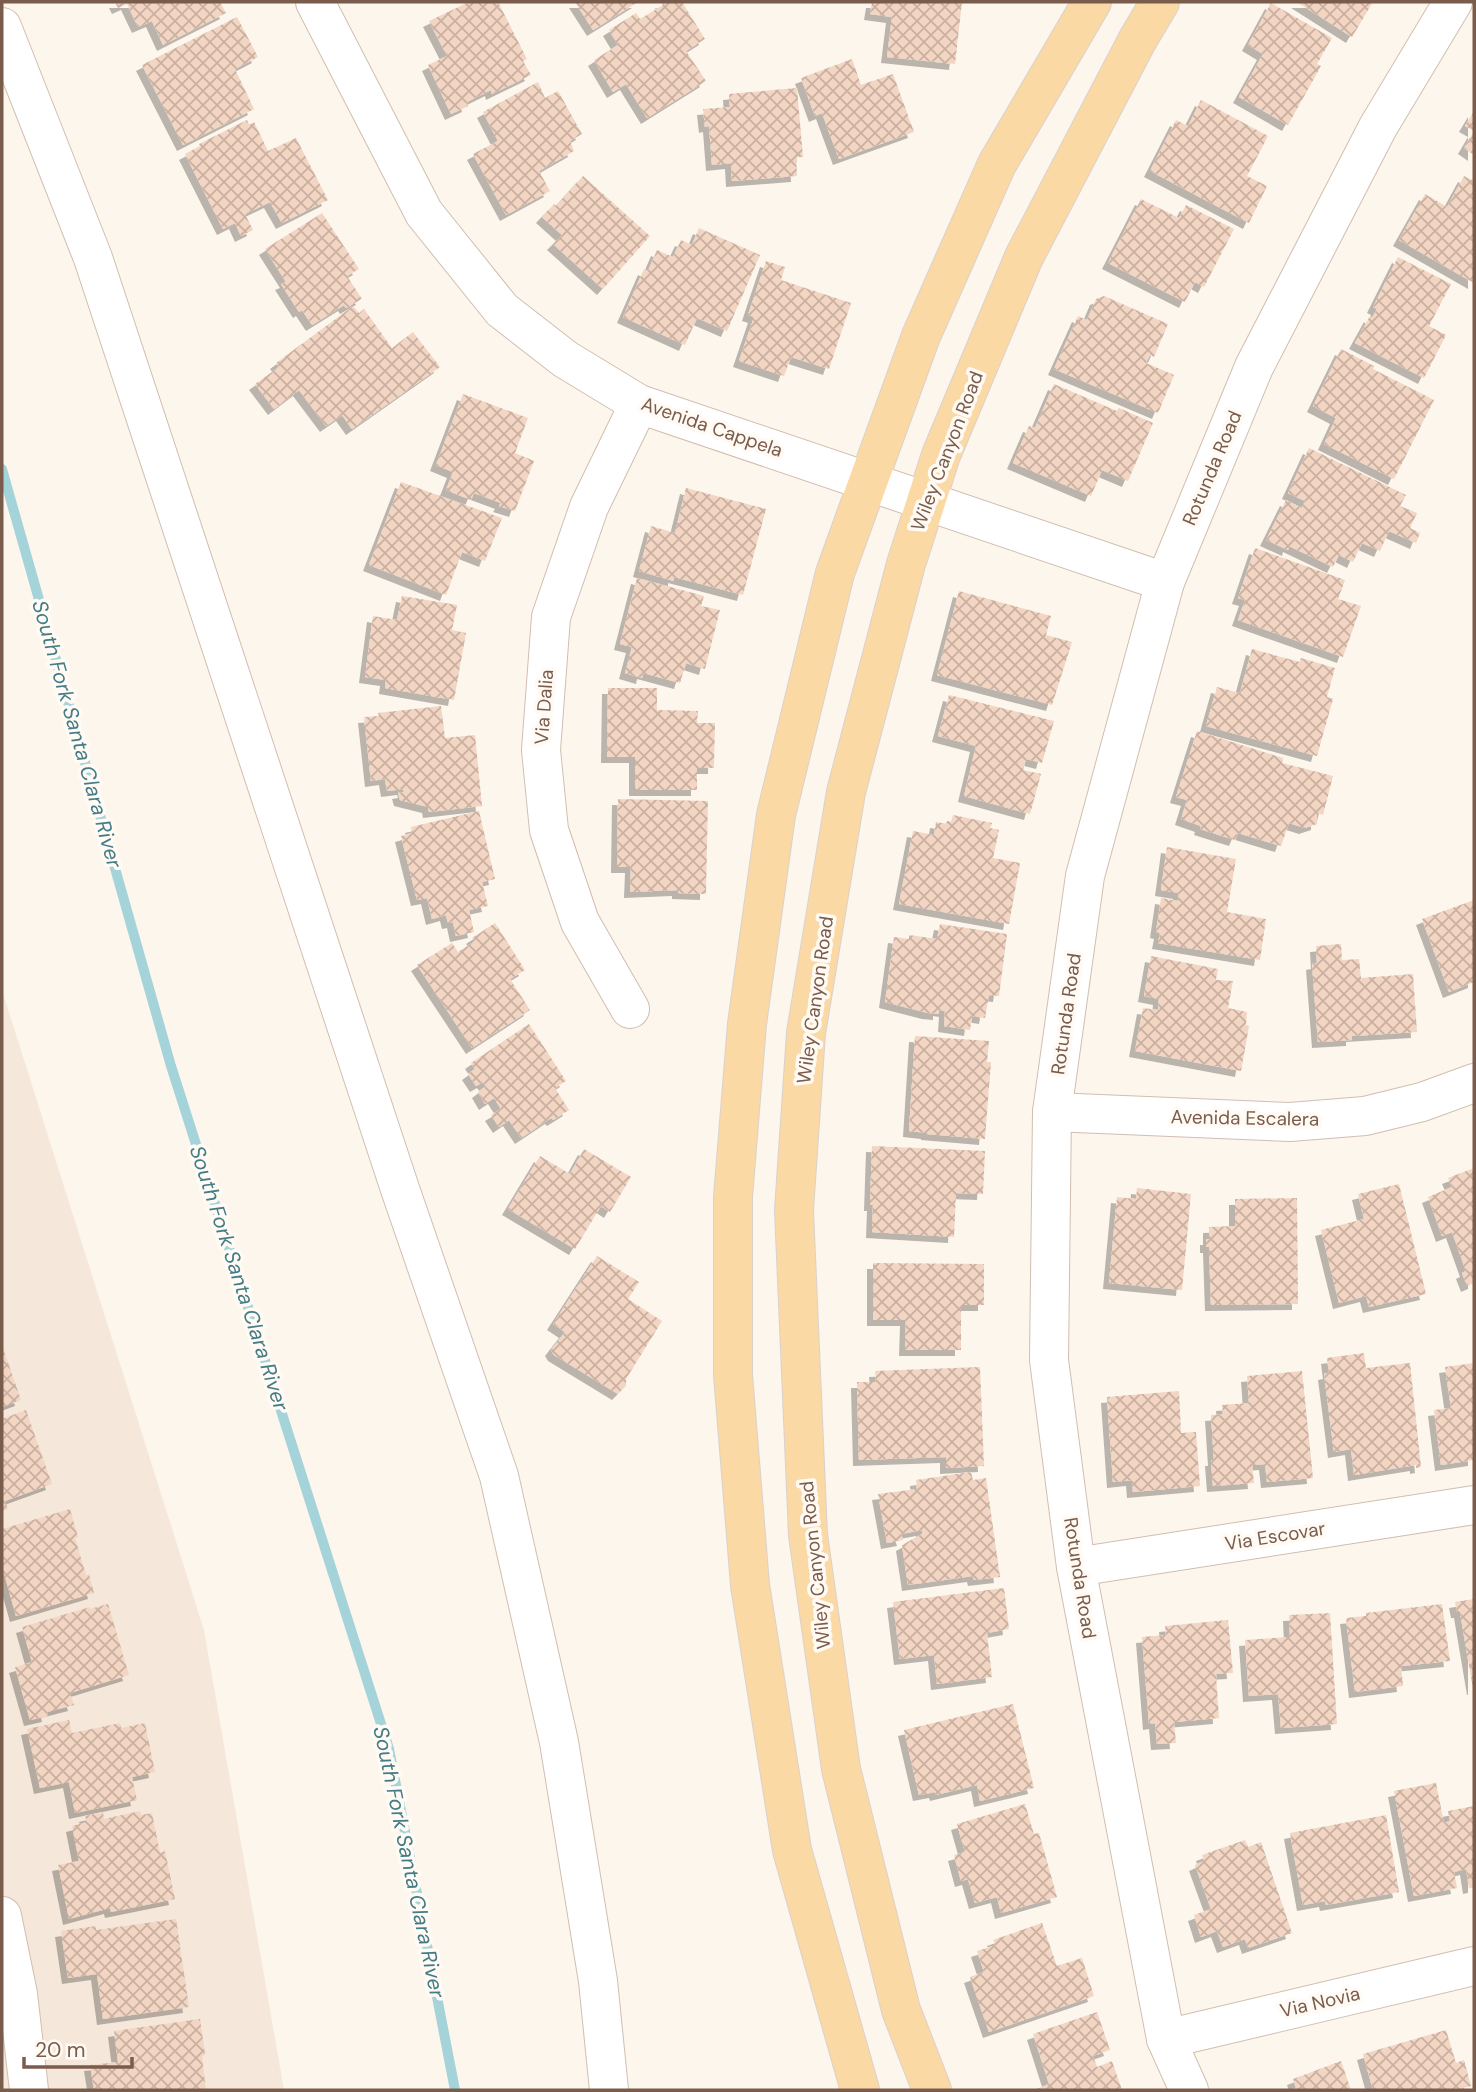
<svg xmlns="http://www.w3.org/2000/svg" width="1476" height="2092" font-family="'DM Sans',sans-serif">
<defs>
<pattern id="building-cross-hatch" width="8" height="8" patternUnits="userSpaceOnUse" patternTransform="scale(1.75)"><rect width="8" height="8" fill="#f3d5c3"/><path d="M0 0l8 8M0 8l8-8" fill="none" stroke="#cab0a1"/></pattern>
<filter id="shadow"><feDropShadow dx="-6" dy="6" stdDeviation="0" flood-color="#0004"/></filter>
</defs>
<rect width="100%" height="100%" fill="#fdf6ec"/>
<path fill="#f5e8da" d="M2 990 204 1630 284 2090H2Z"/>
<g fill="none" stroke-linecap="round" stroke-linejoin="round">
<path stroke="#a5d3da" stroke-width="10" d="M2 469 171 1066 389 1749 455 2090"/>
</g>
<g fill="url(#building-cross-hatch)" filter="url(#shadow)">
<path d="M115 2H220L226 13 163 45 152 21 138 27 127 4 118 8Z"/>
<path d="M469 2H498L527 59 523 61 531 75 492 94 491 90 467 102 468 106 451 114 428 65 447 56 429 21Z"/>
<path d="M575 2H638L593 30Z"/>
<path d="M661 2H682L705 39 686 51 706 81 647 118 626 84 613 92 594 60 618 45 609 30 636 13 640 19 663 5Z"/>
<path d="M872 2H962L955 64 887 57 892 17 870 14Z"/>
<path d="M1297 2H1373L1352 37Z"/>
<path d="M1271 3 1332 38 1317 64 1321 66 1288 125 1239 97 1263 54 1248 45Z"/>
<path d="M237 17 258 57 235 69 254 109 183 145 142 65Z"/>
<path d="M852 59 861 85 893 74 914 132 839 159 822 113 815 116 801 78Z"/>
<path d="M538 82 545 98 558 91 582 134 570 141 574 151 539 171 550 191 506 215 473 154 498 141 483 112Z"/>
<path d="M797 88 803 157H796L797 176 732 181 731 163 712 165 709 126 705 127 703 109 730 107 729 94Z"/>
<path d="M1201 100 1268 136 1247 176 1267 186 1249 223 1150 171 1176 120 1188 126Z"/>
<path d="M1474 111V155L1464 148 1474 131 1465 126Z"/>
<path d="M247 120 249 125 254 122 268 151 296 138 328 200 282 223 270 202 245 214 253 230 241 236 235 223 223 229 185 154 200 146 199 144Z"/>
<path d="M583 176 650 236 603 289 553 244 562 235 542 217 554 204 556 206Z"/>
<path d="M1464 176 1474 181V283L1399 240 1425 194 1447 207Z"/>
<path d="M1141 199 1179 218 1186 205 1234 229 1204 287 1195 282 1185 302 1108 263Z"/>
<path d="M322 213 359 269 347 276 362 299 346 308 344 305 312 325 302 310 299 312 281 284 286 282 265 249Z"/>
<path d="M699 228 760 255 727 331 697 318 685 345 623 317 644 269 648 271 657 250 673 257 681 240 692 245Z"/>
<path d="M1398 257 1451 284 1429 326 1446 335 1424 378 1355 343 1370 316 1372 318 1377 309 1373 307Z"/>
<path d="M766 261 785 267 781 280 851 303 829 369 791 357 784 376 739 361 754 317 748 315Z"/>
<path d="M1104 296 1168 324 1154 357 1150 355 1146 363 1174 375 1158 413 1054 369 1078 316 1087 320 1096 299Z"/>
<path d="M353 306 359 313 364 309 392 348 413 332 440 367 352 429 342 415 326 426 299 390 274 409 255 384 279 367 276 363Z"/>
<path d="M1341 349 1374 366 1373 369 1434 400 1394 479 1324 444 1336 418 1313 406Z"/>
<path d="M1054 384 1117 411 1119 408 1153 423 1128 481 1102 470 1091 496 1013 463 1029 426 1035 428Z"/>
<path d="M463 394 528 418 515 453 534 461 515 511 499 506 501 503 474 493 471 500 446 490 453 472 436 465Z"/>
<path d="M1309 448 1406 495 1400 506 1417 513 1410 528 1420 533 1416 543 1389 531 1380 551 1362 543 1353 562 1339 555 1333 567 1289 546 1288 550 1266 540 1286 500 1302 508 1305 501 1288 493Z"/>
<path d="M401 482 502 518 485 561 462 552 446 595 369 565Z"/>
<path d="M686 488 766 509 743 595 674 577V581L639 571 651 526 675 533Z"/>
<path d="M1255 548 1345 580 1338 599 1361 606 1343 657 1238 620 1245 600 1238 598Z"/>
<path d="M637 578 704 596 701 606 720 610 705 669 686 663 680 683 643 673 642 678 625 673 632 647 620 644Z"/>
<path d="M959 591 1051 616 1046 635 1072 642 1052 705 937 675Z"/>
<path d="M402 596 457 605 452 630 466 633 454 700 385 688 386 680 365 677 373 616 397 620Z"/>
<path d="M1252 649 1300 662 1301 658 1335 668 1327 697 1333 699 1317 756 1206 726 1217 687 1240 693Z"/>
<path d="M608 688H657V710L698 711 697 723H715L714 768H697V790H635V757H607Z"/>
<path d="M949 695 1054 721 1042 763 1026 759 1023 770 1041 774 1030 814 964 796 976 746 938 736Z"/>
<path d="M441 706 445 738 475 735 482 806 429 812 428 807 400 800 398 793 404 792 403 789 387 791 385 779 371 781 364 717 379 716 378 713Z"/>
<path d="M1197 731 1283 758 1282 763 1333 776 1323 815 1317 813V824L1305 828 1289 823 1281 846 1238 833 1235 840 1200 829 1201 826 1181 819 1187 800 1176 797Z"/>
<path d="M618 799 708 801 706 894 678 893V890L630 892 631 867H617Z"/>
<path d="M479 811 495 879 482 882 488 906 469 910 474 932 456 936 453 922 448 923 446 915 432 919 427 898 417 900 401 836 412 833 411 827Z"/>
<path d="M953 815 992 823 990 828 999 830 993 858 1020 863 1009 924 899 904 913 831 934 835 936 822 948 824V821L951 822Z"/>
<path d="M1167 847 1236 859 1227 912 1266 919 1260 960 1158 943 1160 933 1156 932 1161 898 1178 901 1179 893 1161 890Z"/>
<path d="M1474 900V982L1449 992 1422 919Z"/>
<path d="M495 923 525 970 510 979 530 1010 472 1048 417 965 452 943 458 952 475 941 472 938Z"/>
<path d="M940 924 1007 934 999 996 989 995 985 1018 972 1016 970 1030 944 1026 945 1011 939 1010V1014L928 1013 885 1002 894 937 909 939V935L937 939Z"/>
<path d="M1341 944 1342 960 1359 959 1361 978 1413 974 1417 1032 1352 1036V1040L1318 1042 1312 964 1317 963 1316 946Z"/>
<path d="M1151 956 1218 969 1216 980 1233 981 1228 1008 1247 1012 1246 1025 1249 1026 1241 1071 1135 1051 1143 1008 1158 1010 1159 999 1144 996Z"/>
<path d="M529 1024 566 1081 555 1088 569 1110 553 1120 551 1118 521 1138 509 1120 499 1127 491 1115 501 1109 494 1098 485 1104 478 1092 486 1086 483 1082 476 1086 468 1074 475 1069 471 1063Z"/>
<path d="M915 1036 989 1041 987 1062H991L985 1139 927 1134V1133L909 1131Z"/>
<path d="M872 1146 985 1151 983 1194 956 1193 954 1237 872 1232 873 1205H870Z"/>
<path d="M584 1149 631 1177 610 1212 601 1206 575 1249 508 1209 540 1156 570 1174Z"/>
<path d="M1474 1168V1283L1467 1286 1462 1273 1466 1271 1452 1232 1442 1236 1428 1197 1452 1187 1448 1178Z"/>
<path d="M1399 1184 1426 1294 1369 1307 1366 1296 1339 1303 1321 1230 1364 1219 1358 1194Z"/>
<path d="M1137 1188 1191 1194 1182 1290 1109 1283 1117 1197 1136 1199Z"/>
<path d="M1297 1198 1298 1304 1211 1305 1209 1247H1206V1239H1209V1227L1235 1226V1199Z"/>
<path d="M597 1256 639 1282 628 1299 662 1321 626 1379V1386L618 1394 554 1355 551 1350 565 1332 553 1324Z"/>
<path d="M873 1263 984 1264V1305H961V1350H905L906 1320H873Z"/>
<path d="M2 1345 21 1400 2 1407Z"/>
<path d="M1364 1353 1366 1368 1410 1363 1421 1467 1416 1468V1465L1354 1475 1351 1449 1334 1452 1324 1374 1329 1373 1327 1358Z"/>
<path d="M1474 1363V1460L1441 1465 1434 1410 1451 1408 1445 1367Z"/>
<path d="M980 1367 984 1466 946 1468V1457L859 1460 857 1382H876L875 1371Z"/>
<path d="M1302 1371 1313 1478 1267 1482 1265 1464 1252 1465 1254 1483 1213 1486 1211 1460H1214L1211 1415 1223 1414 1222 1405 1249 1403 1247 1376Z"/>
<path d="M1179 1391 1181 1433 1196 1432 1200 1486 1133 1492 1132 1480 1113 1482 1107 1397Z"/>
<path d="M26 1410 52 1484 5 1501 8 1509 2 1511V1419Z"/>
<path d="M971 1472 973 1480 986 1478 1000 1577 974 1580 973 1576 908 1585 902 1545 922 1534V1530L901 1534 903 1540 887 1543 878 1494 917 1489 916 1480Z"/>
<path d="M70 1509 78 1537 75 1538 86 1575 89 1574 94 1593 16 1616 4 1573 2 1574V1529Z"/>
<path d="M1004 1588 1009 1629 987 1633 992 1677 937 1684 934 1655 900 1659 893 1602Z"/>
<path d="M1474 1599V1689H1473L1460 1612H1457L1455 1602Z"/>
<path d="M108 1604 129 1675 70 1693 74 1705 47 1712 48 1716 30 1720 15 1667 32 1662 22 1627 90 1607V1609Z"/>
<path d="M1442 1604 1450 1661 1401 1666 1403 1686 1355 1692 1346 1618 1366 1616V1613Z"/>
<path d="M1330 1613 1337 1724 1281 1728 1278 1694 1249 1696 1245 1640 1290 1637 1289 1615Z"/>
<path d="M1228 1620 1233 1673 1216 1674 1219 1718 1174 1722 1176 1743 1157 1744 1155 1723 1149 1724 1142 1637 1166 1635 1165 1626Z"/>
<path d="M1013 1704 1034 1788 980 1801 977 1785 936 1795 935 1792 919 1795 904 1730Z"/>
<path d="M69 1720 72 1733 120 1723 121 1728 145 1723 155 1772 132 1777 137 1800 75 1813 69 1782 40 1788 27 1729Z"/>
<path d="M1436 1783 1444 1823 1450 1821 1448 1811 1474 1806V1887L1469 1888 1466 1869 1454 1872 1457 1888 1414 1896 1394 1791Z"/>
<path d="M1025 1804 1034 1834 1039 1833 1057 1897 1001 1913 997 1897 975 1903 968 1879 961 1881 954 1855 965 1852 957 1824Z"/>
<path d="M140 1811 141 1815 152 1813 160 1853 165 1851 175 1899 111 1912 110 1908 69 1919 58 1865 79 1861 72 1826 87 1822 85 1816 103 1812 104 1819Z"/>
<path d="M1386 1815 1399 1892 1326 1905 1325 1901 1303 1905 1290 1833Z"/>
<path d="M1245 1840 1248 1847 1261 1842 1292 1933 1248 1948 1245 1939 1223 1947 1217 1931 1201 1937 1194 1915 1211 1909 1195 1865 1204 1861 1202 1855Z"/>
<path d="M176 1919 189 2007 103 2019 97 1974 68 1978 61 1931 96 1926V1930Z"/>
<path d="M1042 1923 1057 1966 1082 1958 1094 1996 989 2032 970 1977 984 1972 977 1951 996 1945 993 1940Z"/>
<path d="M1097 2012 1110 2050 1093 2056 1097 2067 1112 2061 1122 2090H1034L1049 2084 1033 2034Z"/>
<path d="M200 2019 205 2054 202 2057 206 2090H94L90 2065 118 2062 114 2031Z"/>
<path d="M1446 2030 1456 2063 1464 2060 1471 2086 1463 2088V2090H1373L1363 2054Z"/>
<path d="M1341 2061 1351 2090H1290L1296 2088 1293 2079Z"/>
</g>
<g fill="none" stroke-linecap="round" stroke-linejoin="round">
<defs>
<g id="minor">
<path d="M315 2 424 213 502 310 565 359 639 404 1165 582"/>
<path d="M2 27 93 258 400 1189 499 1476 559 1742 598 1981 609 2090"/>
<path d="M630 1009 580 922 549 830 541 750 551 617 589 507 639 404"/>
<path d="M1052 1112 1290 1122 1365 1116 1422 1102 1474 1083"/>
<path d="M1076 1567 1474 1505"/>
<path d="M2 1916 18 1994 29 2090"/>
<path d="M1166 2039 1474 1966"/>
<path d="M1189 2090 1166 2039 1076 1567 1049 1360 1052 1112 1085 876 1165 582 1254 367 1378 127 1453 2"/>
</g>
<g id="major">
<path d="M860 2090 792 1850 750 1585 733 1375V1197L747 1024 776 815 835 573 921 336 997 164 1092 2"/>
<path d="M932 2090 901 2010 841 1769 808 1535 794 1210 806 1033 846 792 906 564 941 455 1024 257 1138 39 1160 2"/>
</g>
</defs>
<use href="#minor" stroke="#d1beb0" stroke-width="40"/>
<use href="#major" stroke="#dad1cd" stroke-width="40"/>
<use href="#minor" stroke="#fff" stroke-width="38"/>
<use href="#major" stroke="#fbd9a5" stroke-width="38"/>
</g>
<g text-anchor="middle" dominant-baseline="central" stroke-width="7" stroke-linejoin="round" paint-order="stroke">
<g font-size="19" fill="#7a5c4d" stroke="#fffaf3">
<text transform="translate(712 427) rotate(19)">Avenida Cappela</text>
<text transform="translate(947 451) rotate(-69)">Wiley Canyon Road</text>
<text transform="translate(1212 468) rotate(-67)">Rotunda Road</text>
<text transform="translate(544 707) rotate(-86)">Via Dalia</text>
<text transform="translate(815 1000) rotate(-82)">Wiley Canyon Road</text>
<text transform="translate(1066 1014) rotate(-82)">Rotunda Road</text>
<text transform="translate(1245 1118) rotate(1)">Avenida Escalera</text>
<text transform="translate(1275 1536) rotate(-9)">Via Escovar</text>
<text transform="translate(815 1565) rotate(-96)">Wiley Canyon Road</text>
<text transform="translate(1080 1578) rotate(81)">Rotunda Road</text>
<text transform="translate(1320 2002) rotate(-13)">Via Novia</text>
</g>
<g font-size="21" font-style="italic" fill="#437c86" stroke="#fffaf3">
<text transform="translate(77 734) rotate(74)">South Fork Santa Clara River</text>
<text transform="translate(239 1278) rotate(72)">South Fork Santa Clara River</text>
<text transform="translate(409 1862) rotate(78)">South Fork Santa Clara River</text>
</g>
</g>
<rect width="1476" height="2092" fill="none" stroke="#7a5c4d" stroke-width="7"/>
<path d="M24 2057v10h108v-10" fill="none" stroke="#7a5c4d" stroke-width="3.5"/>
<text x="35" y="2057" font-size="21" fill="#7a5c4d" stroke="#fffaf3" stroke-width="5" paint-order="stroke">20 m</text>
</svg>
